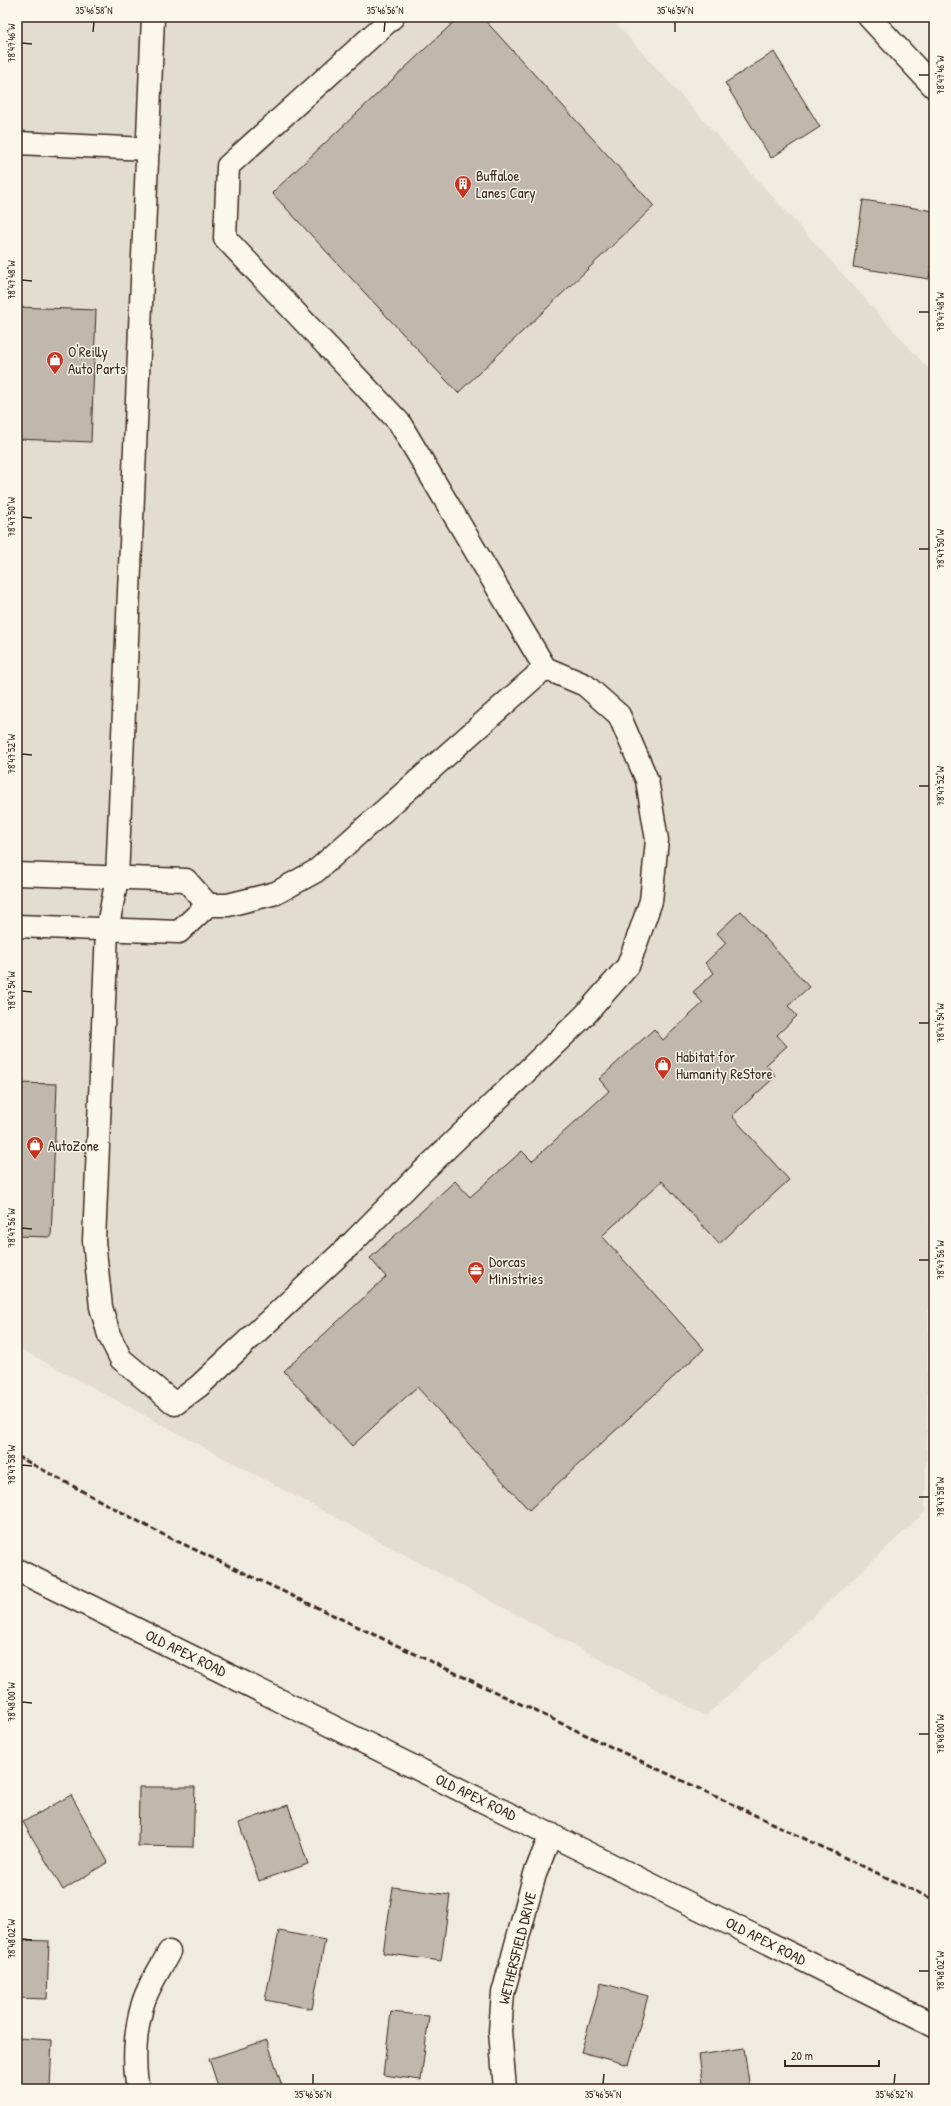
<svg xmlns="http://www.w3.org/2000/svg" width="951" height="2106" font-family="'Patrick Hand',sans-serif">
<rect width="100%" height="100%" fill="#f0ebe0"/>
<filter id="ink" filterUnits="userSpaceOnUse"><feTurbulence type="fractalNoise" baseFrequency=".025" numOctaves="2"/><feDisplacementMap in="SourceGraphic" scale="8" xChannelSelector="R" yChannelSelector="G"/><feConvolveMatrix kernelMatrix="1 2 1 2 8 2 1 2 1" color-interpolation-filters="sRGB"/></filter>
<g filter="url(#ink)">
<path fill="#e2dcd1" d="M17 17H610L934 375V934L925 1512 706 1716 17 1347Z"/>
<g fill="#c0b8ad" stroke="#3b2a1e">
<path d="M459 17H482L654 206 458 393 272 193Z"/>
<path d="M774 52 820 127 771 158 725 83Z"/>
<path d="M863 200 934 211V246L929 279 853 267Z"/>
<path d="M17 307 96 310 91 442 17 439Z"/>
<path d="M741 911 809 987 788 1006 797 1016 777 1035 787 1046 766 1065 776 1076 732 1116 789 1180 719 1244 662 1181 602 1236 704 1349 529 1510 417 1387 352 1446 284 1371 386 1277 370 1258 455 1181 470 1197 522 1151 532 1161 609 1091 599 1079 654 1029 663 1040 703 1003 693 992 714 973 705 963 726 943 717 933Z"/>
<path d="M17 1083 57 1084 51 1237 17 1236Z"/>
<path d="M139 1787H195L193 1847 138 1846Z"/>
<path d="M71 1795 108 1862 63 1890 23 1822Z"/>
<path d="M288 1805 308 1864 259 1881 239 1823Z"/>
<path d="M393 1887 450 1895 441 1961 383 1953Z"/>
<path d="M279 1931 325 1940 312 2009 265 2000Z"/>
<path d="M17 1940 49 1941 47 1999 17 1998Z"/>
<path d="M601 1983 648 1996 629 2065 581 2052Z"/>
<path d="M391 2012 429 2016 421 2080 383 2075Z"/>
<path d="M17 2038 52 2040 50 2089H17Z"/>
<path d="M267 2040 283 2089H219L209 2059Z"/>
<path d="M744 2048 750 2089H704L699 2055Z"/>
</g>
<g fill="none" stroke-linecap="round" stroke-linejoin="round">
<defs>
<g id="minor">
<path d="M153 17 117 879 107 930 94 1241 101 1307 109 1335 121 1359 175 1404 199 1386 352 1243 417 1177 585 1015 628 966 651 901 657 840 647 780 619 715 585 685 545 668 399 422 225 238 228 166 393 17"/>
<path d="M869 17 934 87"/>
<path d="M17 143 148 149"/>
<path d="M17 874 186 880 208 905"/>
<path d="M17 926 179 932 208 905H228L276 893 316 871 545 668"/>
<path d="M138 2089C133 2064 135 2031 142 2007 146 1989 161 1968 169 1952"/>
<path d="M505 2089 500 2031 503 1993 535 1874 551 1834"/>
</g>
<path id="major" d="M17 1570 934 2025"/>
</defs>
<use href="#minor" stroke="#3b2a1e" stroke-width="25"/>
<use href="#major" stroke="#3b2a1e" stroke-width="25"/>
<use href="#minor" stroke="#fbf7ec" stroke-width="22"/>
<use href="#major" stroke="#fbf7ec" stroke-width="22"/>
<path stroke="#3b2a1e" stroke-width="3" stroke-dasharray="6 3" stroke-linecap="butt" d="M17 1456 162 1534 934 1900"/>
</g>
</g>
<path fill="none" stroke="#3b2a1e" stroke-width="1.5" d="M93 32 94 22M384 32 385 22M675 32V22M22 43 32 44M919 75H929M22 280 32 281M919 312H929M22 517 32 518M919 549H929M22 754 32 755M919 786H929M22 991 32 992M919 1023H929M22 1228 32 1229M919 1260H929M22 1465 32 1466M919 1497H929M22 1702 32 1703M919 1734H929M22 1939 32 1940M919 1971H929M313 2084V2074M603 2084 604 2074M894 2084 895 2074"/>
<defs>
<symbol id="building-pin" viewBox="-11 -11 22 30"><path d="M0 17L-7.5 6A9.5 9.5 0 1 1 7.5 6Z" fill="#c8321e" stroke="#fbf7ec"/><path d="M-4-6H4V6H1V3H-1V6H-4ZM-2.5-4.3h1.7v1.8h-1.7ZM.8-4.3h1.7v1.8H.8ZM-2.5-1h1.7V.8h-1.7ZM.8-1h1.7V.8H.8Z" fill="#fff"/></symbol>
<symbol id="shop-pin" viewBox="-11 -11 22 30"><path d="M0 17L-7.5 6A9.5 9.5 0 1 1 7.5 6Z" fill="#c8321e" stroke="#fbf7ec"/><path d="M-5-2.5h2.3a2.7 3.5 0 0 1 5.4 0H5L5.5 6h-11ZM-1.5-2.5h3a1.5 2.3 0 0 0-3 0Z" fill="#fff"/></symbol>
<symbol id="office-pin" viewBox="-11 -11 22 30"><path d="M0 17L-7.5 6A9.5 9.5 0 1 1 7.5 6Z" fill="#c8321e" stroke="#fbf7ec"/><path d="M-6-3h4V-5.5h4V-3h4V5H-6ZM-1-4.5V-3h2v-1.5ZM-6 0V1H6V0Z" fill="#fff"/></symbol>
</defs>
<g fill-rule="evenodd">
<use href="#building-pin" x="453" y="174" width="20" height="27"/>
<use href="#shop-pin" x="45" y="350" width="20" height="27"/>
<use href="#shop-pin" x="653" y="1055" width="20" height="27"/>
<use href="#shop-pin" x="25" y="1135" width="20" height="27"/>
<use href="#office-pin" x="466" y="1260" width="20" height="27"/>
</g>
<g text-anchor="middle" dominant-baseline="central" stroke-width="3" stroke-linejoin="round" paint-order="stroke">
<g font-size="15" fill="#3b2a1e" stroke="#fbf7ec" text-anchor="start">
<text x="476" y="175">Buffaloe<tspan x="476" dy="17">Lanes Cary</tspan></text>
<text x="68" y="351">O'Reilly<tspan x="68" dy="17">Auto Parts</tspan></text>
<text x="676" y="1056">Habitat for<tspan x="676" dy="17">Humanity ReStore</tspan></text>
<text x="48" y="1145">AutoZone</text>
<text x="489" y="1261">Dorcas<tspan x="489" dy="17">Ministries</tspan></text>
</g>
<g font-size="15" fill="#3b2a1e" stroke="#fbf7ec">
<text transform="translate(186 1653) rotate(26)">OLD APEX ROAD</text>
<text transform="translate(476 1797) rotate(26)">OLD APEX ROAD</text>
<text transform="translate(766 1941) rotate(27)">OLD APEX ROAD</text>
<text transform="translate(517 1948) rotate(-76)">WETHERSFIELD DRIVE</text>
</g>
</g>
<rect width="951" height="2106" fill="none" stroke="#fbf7ec" stroke-width="44"/>
<path d="M785 2060v6h94v-6" fill="none" stroke="#3b2a1e" stroke-width="2"/>
<text x="791" y="2060" font-size="12" fill="#3b2a1e" stroke="#fbf7ec" stroke-width="3" paint-order="stroke">20 m</text>
<rect x="22" y="22" width="907" height="2062" fill="none" stroke="#3b2a1e" stroke-width="1.5"/>
<g font-size="10" text-anchor="middle" fill="#3b2a1e">
<text x="94" y="14">35°46'58"N</text>
<text x="385" y="14">35°46'56"N</text>
<text x="675" y="14">35°46'54"N</text>
<text transform="translate(11 43) rotate(-90)" y="4">78°47'46"W</text>
<text transform="translate(940 75) rotate(-90)" y="4">78°47'46"W</text>
<text transform="translate(11 280) rotate(-90)" y="4">78°47'48"W</text>
<text transform="translate(940 312) rotate(-90)" y="4">78°47'48"W</text>
<text transform="translate(11 517) rotate(-90)" y="4">78°47'50"W</text>
<text transform="translate(940 549) rotate(-90)" y="4">78°47'50"W</text>
<text transform="translate(11 754) rotate(-90)" y="4">78°47'52"W</text>
<text transform="translate(940 786) rotate(-90)" y="4">78°47'52"W</text>
<text transform="translate(11 991) rotate(-90)" y="4">78°47'54"W</text>
<text transform="translate(940 1023) rotate(-90)" y="4">78°47'54"W</text>
<text transform="translate(11 1228) rotate(-90)" y="4">78°47'56"W</text>
<text transform="translate(940 1260) rotate(-90)" y="4">78°47'56"W</text>
<text transform="translate(11 1465) rotate(-90)" y="4">78°47'58"W</text>
<text transform="translate(940 1497) rotate(-90)" y="4">78°47'58"W</text>
<text transform="translate(11 1702) rotate(-90)" y="4">78°48'00"W</text>
<text transform="translate(940 1734) rotate(-90)" y="4">78°48'00"W</text>
<text transform="translate(11 1939) rotate(-90)" y="4">78°48'02"W</text>
<text transform="translate(940 1971) rotate(-90)" y="4">78°48'02"W</text>
<text x="313" y="2098">35°46'56"N</text>
<text x="603" y="2098">35°46'54"N</text>
<text x="894" y="2098">35°46'52"N</text>
</g>
</svg>
